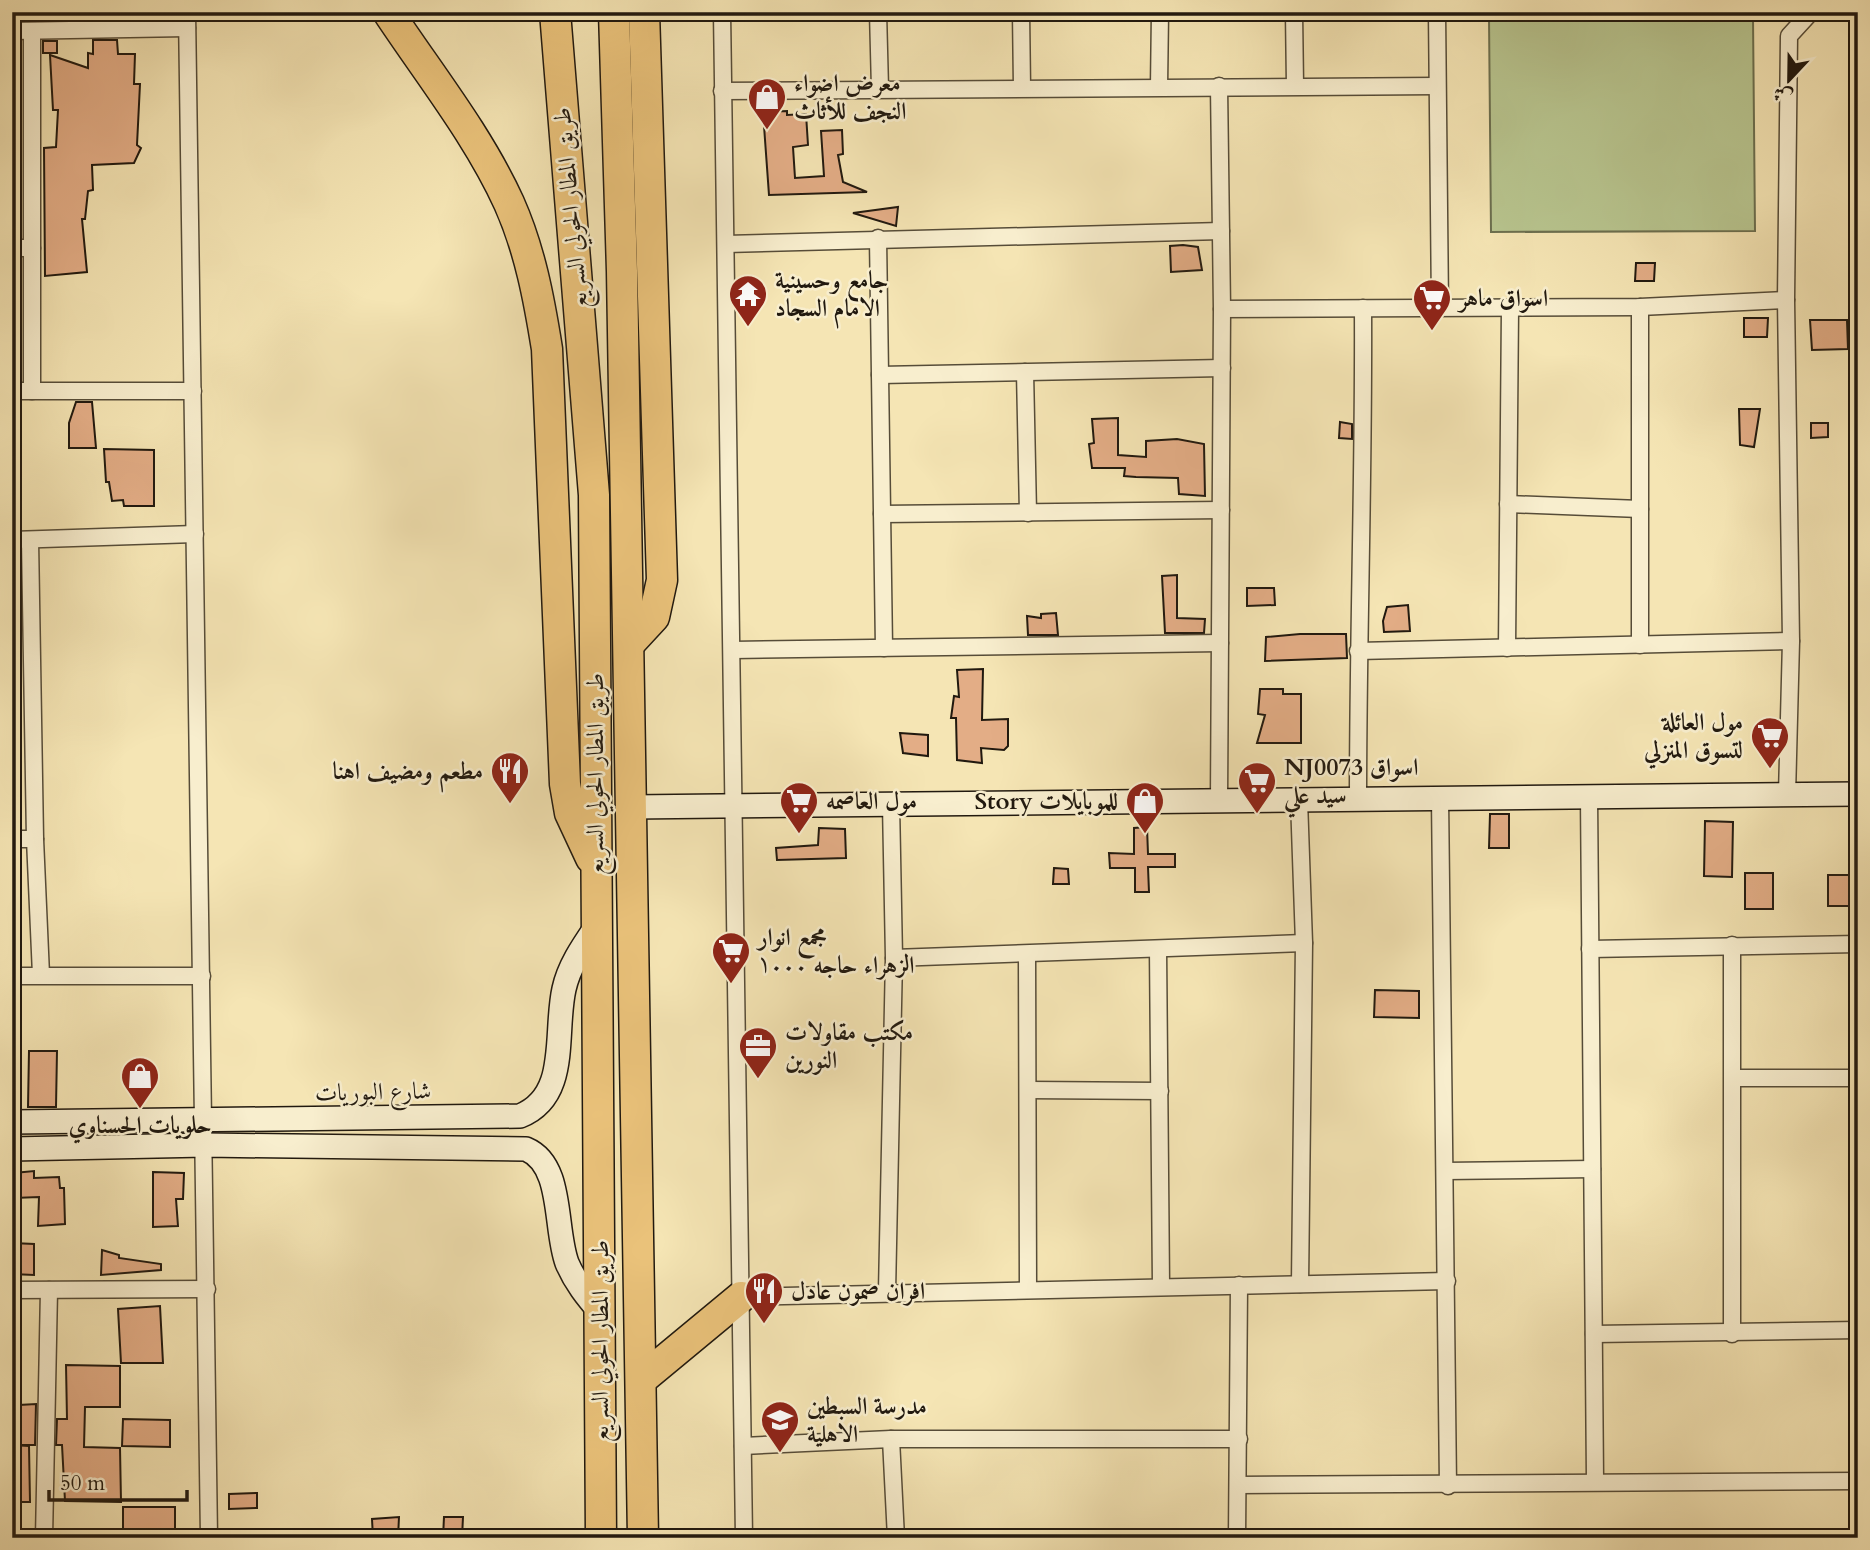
<svg xmlns="http://www.w3.org/2000/svg" width="1870" height="1550" font-family="Cardo,Amiri,serif">
<rect width="100%" height="100%" fill="#f5e5b4"/>
<filter id="stains"><feTurbulence type="fractalNoise" baseFrequency=".00286" numOctaves="4"/><feColorMatrix values="0 0 0 0 .2 0 0 0 0 .09 0 0 0 0 .02 0 0 0 .5 -.17"/></filter>
<radialGradient id="worn" r=".72"><stop offset=".6" stop-color="#630" stop-opacity="0"/><stop offset="1" stop-color="#630" stop-opacity=".3"/></radialGradient>
<path fill="#b8c58f" stroke="#6c6f4f" stroke-width="2" d="M1489 18H1753L1755 231 1491 232Z"/>
<g fill="#e3ad86" stroke="#21190f" stroke-width="2">
<path d="M93 40H117L118 54H135L134 84H140L137 145 141 148 134 163 92 165 93 190 88 191 85 219H82L87 272 45 276 44 148 56 147 58 110H53L50 55 88 68V53L93 54Z"/>
<rect x="43" y="41" width="14" height="12"/>
<path d="M787 111V115L806 114 808 145 793 147 795 178 824 176 821 131 842 130 843 154 838 155 843 182 867 192 769 195 763 112Z"/>
<path d="M898 207 896 226 853 213Z"/>
<path d="M1183 245 1198 247 1202 270 1171 272 1170 246Z"/>
<path d="M1636 263H1655L1654 281H1635Z"/>
<path d="M1744 318H1768L1767 337H1744Z"/>
<path d="M1810 320H1847L1848 349 1812 350Z"/>
<path d="M76 402H92L96 448H69V423Z"/>
<path d="M1739 409H1760L1754 447 1740 445Z"/>
<path d="M1118 418V455L1146 457V441L1177 439 1204 444 1205 496 1179 494 1178 478 1136 477 1124 476 1125 468H1092L1089 444 1094 443 1092 419Z"/>
<path d="M1340 422 1352 424V439L1339 438Z"/>
<path d="M1811 423H1828V437L1811 438Z"/>
<path d="M104 449 154 450V506H124L123 500 112 501 109 482H106Z"/>
<path d="M1177 575V618L1205 619 1204 633H1165L1162 576Z"/>
<path d="M1247 588H1274L1275 605 1247 606Z"/>
<path d="M1408 605 1410 631 1384 632 1383 621 1387 607Z"/>
<path d="M1056 613 1058 635H1028L1027 616 1041 618V614Z"/>
<path d="M1300 634H1346L1347 658 1265 661 1266 637Z"/>
<path d="M983 669 982 720 1008 719V746L1004 750 981 748 982 763 957 760 956 718H951L954 696 959 697 957 670Z"/>
<path d="M1260 689H1283V694H1301V743H1257L1265 715 1258 714Z"/>
<path d="M900 733 928 735V756L903 753Z"/>
<path d="M1490 814H1509V848H1489Z"/>
<path d="M1705 821 1733 822 1732 877 1704 876Z"/>
<path d="M1147 827 1148 854H1175V867H1148L1149 892H1135V868H1110L1109 853 1134 854V828Z"/>
<path d="M819 828 845 829 846 858 777 860 776 848 818 845Z"/>
<path d="M1054 868 1068 869 1069 884H1053Z"/>
<rect x="1745" y="873" width="28" height="36"/>
<path d="M1828 875H1857L1856 906H1828Z"/>
<path d="M1375 990 1419 991V1018L1374 1017Z"/>
<path d="M29 1051H57L56 1107H28Z"/>
<path d="M34 1171V1178L59 1177 60 1188H64L65 1224 38 1226 39 1197 14 1198V1173Z"/>
<path d="M153 1172 184 1173 183 1199H176L178 1226 153 1227Z"/>
<path d="M12 1243 34 1244V1275L12 1274Z"/>
<path d="M102 1250 119 1255V1258L161 1264V1270L101 1275Z"/>
<path d="M160 1306 163 1363H121L118 1309Z"/>
<path d="M66 1365 120 1366V1407H85L84 1447 120 1448 121 1502 65 1501 62 1445H56L57 1419H67Z"/>
<path d="M36 1404 35 1445H19V1405Z"/>
<path d="M123 1419 170 1420V1447L122 1446Z"/>
<path d="M12 1445 29 1446 30 1502H12Z"/>
<path d="M257 1493V1508L229 1509V1494Z"/>
<rect x="123" y="1507" width="52" height="24"/>
<path d="M399 1517 398 1538H373L372 1519Z"/>
<path d="M444 1517H463L462 1538H443Z"/>
</g>
<g fill="none" stroke-linecap="round" stroke-linejoin="round">
<defs>
<g id="street">
<path d="M187 12 209 1538"/>
<path d="M722 12 744 1538"/>
<path d="M878 12 880 89"/>
<path d="M1021 12 1022 88"/>
<path d="M1294 12 1295 86"/>
<path d="M1437 12 1440 308"/>
<path d="M12 31 187 28"/>
<path d="M1159 87 1160 12"/>
<path d="M722 91 1437 86"/>
<path d="M878 238 884 648"/>
<path d="M726 244 1221 231"/>
<path d="M12 248H32"/>
<path d="M1222 309 1640 307 1786 300"/>
<path d="M1025 372 1028 513"/>
<path d="M880 375 1222 368"/>
<path d="M12 391H193"/>
<path d="M32 391V31"/>
<path d="M1508 504 1640 509"/>
<path d="M882 514 1221 510"/>
<path d="M12 540 195 534"/>
<path d="M30 540 35 839 41 975"/>
<path d="M1640 645V307"/>
<path d="M1507 648 1510 308"/>
<path d="M733 650 1220 643"/>
<path d="M1358 651 1791 641"/>
<path d="M1787 795 1791 641 1786 300 1789 36 1811 12"/>
<path d="M1589 797 1595 1480"/>
<path d="M1440 798 1448 1486"/>
<path d="M1358 799C1358 635 1364 472 1363 308"/>
<path d="M1219 800 1222 309 1219 86"/>
<path d="M1299 800 1304 943 1300 1284"/>
<path d="M12 839H35"/>
<path d="M1732 945V1334"/>
<path d="M1158 949 1161 1286"/>
<path d="M1590 949 1858 944"/>
<path d="M1027 954 1028 1289"/>
<path d="M894 958 1304 943"/>
<path d="M12 976H202"/>
<path d="M1734 1078H1858"/>
<path d="M1028 1090 1160 1091"/>
<path d="M1445 1171 1592 1169"/>
<path d="M12 1290 207 1289"/>
<path d="M887 1292 894 958 891 804"/>
<path d="M741 1297 1447 1281"/>
<path d="M1594 1334 1858 1330"/>
<path d="M891 1439 896 1538"/>
<path d="M743 1446 891 1439H1239"/>
<path d="M1238 1485 1858 1481"/>
<path d="M44 1538 49 1290"/>
<path d="M1237 1538 1239 1285"/>
</g>
<g id="secondary">
<path d="M632 807 1858 794"/>
<path d="M12 1122 520 1116C570 1096 554 1033 564 989 569 966 583 946 596 927"/>
<path d="M12 1149 205 1145 526 1149C564 1165 554 1228 567 1263 575 1282 587 1297 601 1313"/>
</g>
<g id="highway">
<path d="M388 12C429 74 478 135 509 203 530 250 539 299 547 349L565 784 570 813 591 858"/>
<path d="M555 12 594 495 601 1538"/>
<path d="M614 12 622 271 643 1538"/>
<path d="M629 644 654 617 662 580 644 12"/>
<path d="M642 1379 741 1297"/>
</g>
</defs>
<use href="#street" stroke="#564c38" stroke-width="19"/>
<use href="#secondary" stroke="#21190f" stroke-width="26"/>
<use href="#highway" stroke="#21190f" stroke-width="33"/>
<use href="#street" stroke="#f8eece" stroke-width="16"/>
<use href="#secondary" stroke="#f8eece" stroke-width="23"/>
<use href="#highway" stroke="#eac27a" stroke-width="30"/>
</g>
<defs>
<symbol id="shop-pin" viewBox="-11 -11 22 30"><path d="M0 17L-7.5 6A9.5 9.5 0 1 1 7.5 6Z" fill="#8f2418" stroke="#f8eece"/><path d="M-5-2.5h2.3a2.7 3.5 0 0 1 5.4 0H5L5.5 6h-11ZM-1.5-2.5h3a1.5 2.3 0 0 0-3 0Z" fill="#fff"/></symbol>
<symbol id="temple-pin" viewBox="-11 -11 22 30"><path d="M0 17L-7.5 6A9.5 9.5 0 1 1 7.5 6Z" fill="#8f2418" stroke="#f8eece"/><path d="M0-6L5-2H3V0L6.5 2.5H4V6H1.5V3h-3V6H-4V2.5H-6.5L-3 0V-2H-5Z" fill="#fff"/></symbol>
<symbol id="supermarket-pin" viewBox="-11 -11 22 30"><path d="M0 17L-7.5 6A9.5 9.5 0 1 1 7.5 6Z" fill="#8f2418" stroke="#f8eece"/><path d="M-6-5.5h2.5l.6 2H6L4.5 2H-2.5L-4.4-4H-6ZM-1.5 3.2a1.3 1.3 0 1 0 .1 0ZM3 3.2a1.3 1.3 0 1 0 .1 0Z" fill="#fff"/></symbol>
<symbol id="restaurant-pin" viewBox="-11 -11 22 30"><path d="M0 17L-7.5 6A9.5 9.5 0 1 1 7.5 6Z" fill="#8f2418" stroke="#f8eece"/><path d="M-5-6h1v4h1v-4h1v4h1v-4h1v5L-1.5 .5V6h-2V.5L-5-1ZM5-6V6H3V1.5H1.5Q1.5-4 5-6Z" fill="#fff"/></symbol>
<symbol id="office-pin" viewBox="-11 -11 22 30"><path d="M0 17L-7.5 6A9.5 9.5 0 1 1 7.5 6Z" fill="#8f2418" stroke="#f8eece"/><path d="M-6-3h4V-5.5h4V-3h4V5H-6ZM-1-4.5V-3h2v-1.5ZM-6 0V1H6V0Z" fill="#fff"/></symbol>
<symbol id="school-pin" viewBox="-11 -11 22 30"><path d="M0 17L-7.5 6A9.5 9.5 0 1 1 7.5 6Z" fill="#8f2418" stroke="#f8eece"/><path d="M0-5L7-2L0 1L-7-2ZM-4 1L0 2.5L4 1V4Q0 6-4 4Z" fill="#fff"/></symbol>
</defs>
<g fill-rule="evenodd">
<use href="#shop-pin" x="745" y="75" width="44" height="60"/>
<use href="#temple-pin" x="726" y="272" width="44" height="60"/>
<use href="#supermarket-pin" x="1410" y="276" width="44" height="60"/>
<use href="#supermarket-pin" x="1748" y="714" width="44" height="60"/>
<use href="#restaurant-pin" x="488" y="749" width="44" height="60"/>
<use href="#supermarket-pin" x="1235" y="759" width="44" height="60"/>
<use href="#supermarket-pin" x="777" y="779" width="44" height="60"/>
<use href="#shop-pin" x="1123" y="779" width="44" height="60"/>
<use href="#supermarket-pin" x="709" y="929" width="44" height="60"/>
<use href="#office-pin" x="736" y="1024" width="44" height="60"/>
<use href="#shop-pin" x="118" y="1054" width="44" height="60"/>
<use href="#restaurant-pin" x="742" y="1269" width="44" height="60"/>
<use href="#school-pin" x="758" y="1398" width="44" height="60"/>
</g>
<g text-anchor="middle" dominant-baseline="central" stroke-width="5" stroke-linejoin="round" paint-order="stroke">
<g font-size="24" font-weight="bold" fill="#21190f" stroke="#f8eece" text-anchor="start">
<text x="794" y="83">معرض اضواء<tspan x="794" dy="28">النجف للأثاث</tspan></text>
<text x="775" y="280">جامع وحسينية<tspan x="775" dy="28">الامام السجاد</tspan></text>
<text x="1459" y="298">اسواق ماهر</text>
<text x="1743" y="722" text-anchor="end">مول العائلة<tspan x="1743" dy="28">لتسوق المنزلي</tspan></text>
<text x="1284" y="767">NJ0073 اسواق<tspan x="1284" dy="28">سيد علي</tspan></text>
<text x="483" y="771" text-anchor="end">مطعم ومضيف اهنا</text>
<text x="826" y="801">مول العاصمه</text>
<text x="1118" y="801" text-anchor="end">Story للموبايلات</text>
<text x="758" y="937">مجمع انوار<tspan x="758" dy="28">الزهراء حاجه ١٠٠٠</tspan></text>
<text x="785" y="1032">مكتب مقاولات<tspan x="785" dy="28">النورين</tspan></text>
<text x="140" y="1125" text-anchor="middle">حلويات الحسناوي</text>
<text x="791" y="1291">افران صمون عادل</text>
<text x="807" y="1406">مدرسة السبطين<tspan x="807" dy="28">الاهلية</tspan></text>
</g>
<g font-size="24" fill="#21190f" stroke="#f8eece">
<text transform="translate(571 208) rotate(-95)">طريق المطار الحولي السريع</text>
<text transform="translate(595 774) rotate(-90)">طريق المطار الحولي السريع</text>
<text transform="translate(373 1092) rotate(-1)">شارع البوريات</text>
<text transform="translate(600 1341) rotate(-90)">طريق المطار الحولي السريع</text>
</g>
</g>
<rect width="1870" height="1550" fill="none" stroke="#f5e5b4" stroke-width="42"/>
<rect x="14" y="14" width="1842" height="1522" fill="none" stroke="#21190f" stroke-width="3.5"/>
<rect x="21" y="21" width="1828" height="1508" fill="none" stroke="#21190f" stroke-width="2"/>
<g transform="translate(1789 80) rotate(202)" stroke="#f8eece" stroke-width="5" paint-order="stroke">
<path d="M0-5L12 26L0 18L-12 26Z" fill="#21190f"/>
<text y="-10" font-size="19" font-weight="bold" text-anchor="middle" fill="#21190f">ش</text>
</g>
<path d="M49 1490v10h138v-10" fill="none" stroke="#21190f" stroke-width="3.5"/>
<text x="60" y="1490" font-size="21" fill="#21190f" stroke="#f8eece" stroke-width="5" paint-order="stroke">50 m</text>
<rect width="100%" height="100%" filter="url(#stains)"/>
<rect width="100%" height="100%" fill="url(#worn)"/>
</svg>
